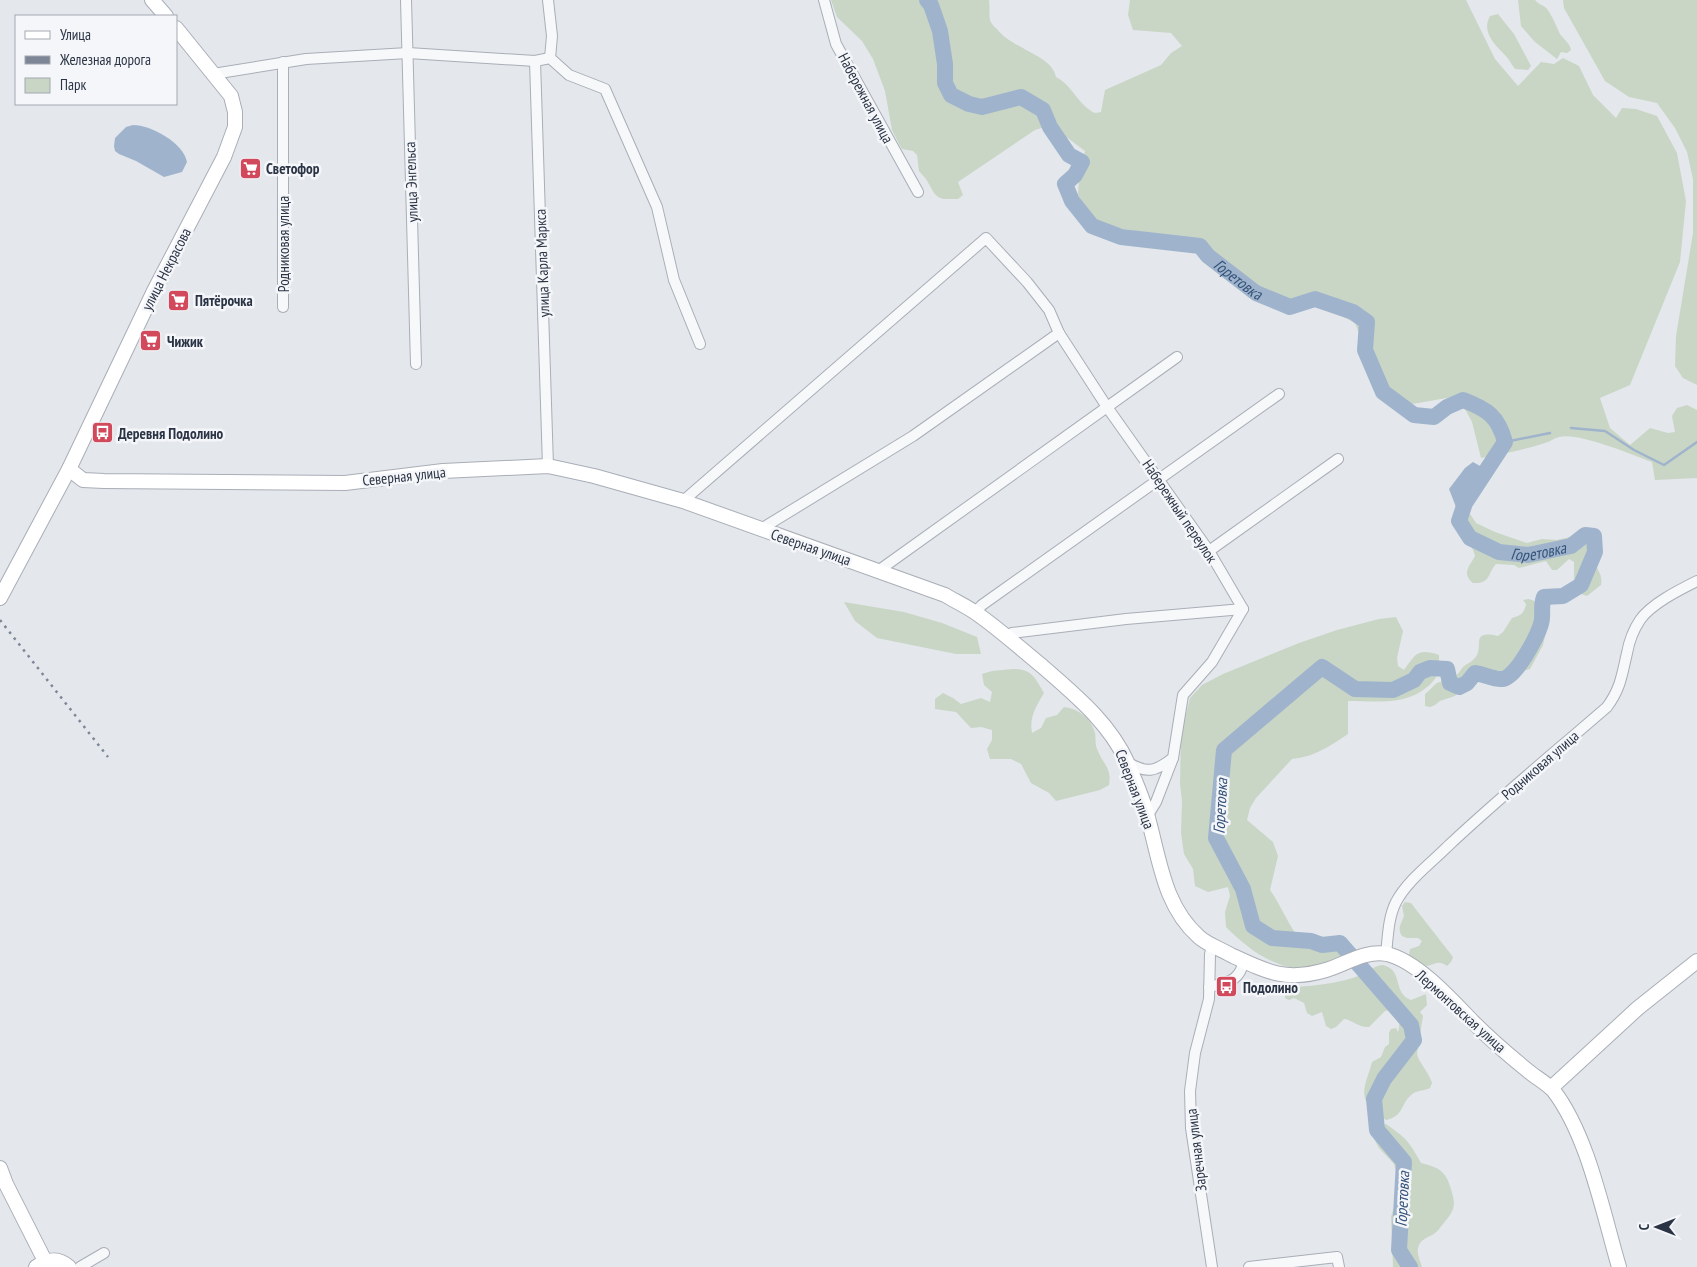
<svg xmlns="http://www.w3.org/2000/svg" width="1697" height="1267" font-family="'PT Sans Narrow',sans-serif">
<rect width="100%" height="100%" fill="#e4e7ec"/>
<g fill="#c9d6c5">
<path d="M831 0H989C990 6 989 14 990 20 991 23 994 27 997 29 1012 49 1052 55 1056 77 1073 86 1078 105 1095 113L1101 112 1105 90 1161 65 1171 53 1182 46 1171 33 1133 30 1128 15 1130 0H1466L1495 59 1518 86 1541 62 1554 64 1563 58 1579 66 1593 95 1616 118 1622 108 1636 109 1657 116 1677 153 1686 201 1680 262 1630 385 1600 398 1610 428 1630 445 1650 428 1668 433 1675 432 1672 416 1677 408 1687 405 1697 410V478L1655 480 1652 462C1632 455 1579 432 1559 437 1554 438 1550 442 1545 443 1524 450 1503 454 1481 458L1472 422 1458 396 1401 406 1386 390 1368 357 1355 323 1331 310 1273 297 1240 283 1217 271 1210 249 1131 230 1102 227 1085 215 1078 194 1080 169 1085 151 1061 133 1055 124 1035 130 958 182 963 195 958 199H943L938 197 934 193 926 179 919 171 917 155 913 151 902 149 899 144 892 130 885 91 873 59 862 41 837 17Z"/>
<path d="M1518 0H1535C1539 5 1544 5 1547 9 1553 17 1556 26 1560 34 1564 40 1570 43 1571 50L1567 53 1561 52 1557 59 1535 42 1521 26Z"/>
<path d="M1563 0H1697V385L1683 378 1675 366 1676 336 1693 233V179L1687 152 1675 128 1657 103 1629 97 1605 81 1564 8Z"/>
<path d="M1498 14 1514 34 1531 66 1528 70 1515 69C1512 65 1509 59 1505 55 1495 45 1481 32 1490 16Z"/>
<path d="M1465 511 1470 514 1476 523 1495 532 1527 543 1542 539 1557 540 1574 536 1592 529H1597C1601 535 1603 545 1600 552 1598 556 1596 558 1596 563 1597 572 1603 573 1601 585L1587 596 1578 593 1574 589V562L1569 559 1557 570H1552L1546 561 1519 568 1514 565 1496 564C1487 574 1491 584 1473 583 1461 573 1470 566 1475 556 1472 542 1457 530 1461 515Z"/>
<path d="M1529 599 1534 601 1546 613 1548 623 1543 645 1530 669 1519 672 1513 681 1507 684 1486 678 1477 683 1466 685 1462 687 1455 696 1440 701 1435 705 1430 707 1425 706V694C1429 691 1433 686 1437 683 1442 681 1448 681 1452 678 1457 676 1460 671 1463 667 1466 664 1470 663 1473 660 1487 649 1467 629 1498 636L1503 632 1512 618C1521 615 1524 614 1526 604L1523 600Z"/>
<path d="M844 602 904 612 942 623 977 637 981 654H956L877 638 855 621Z"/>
<path d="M1396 617 1403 631 1397 658 1398 666 1404 670C1416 654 1417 648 1439 655V672C1436 677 1432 684 1427 687 1405 706 1375 701 1348 701V734C1330 746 1314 757 1292 759L1256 798 1250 808 1247 820 1273 842 1278 856 1270 890C1280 904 1286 920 1296 934H1316L1321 940 1340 952 1341 962C1332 964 1323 967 1314 968 1279 973 1249 950 1226 927L1225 912 1230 896 1228 887 1208 892 1195 886 1193 869 1184 854 1181 833 1182 801 1180 784 1181 734 1190 698 1202 685 1223 674 1299 643 1337 630 1379 619Z"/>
<path d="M1013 669C1032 669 1035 678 1044 693 1036 707 1029 717 1032 733L1041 728 1046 718 1057 715 1064 707C1079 709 1091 718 1095 733 1096 739 1095 744 1097 749 1103 765 1112 767 1109 785L1100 790 1056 801 1049 793 1031 783 1021 764 1011 759H990L987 749 992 740V730L981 727 971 728 956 712 935 709V699L943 693 953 698 961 704 981 698 990 702 992 692 984 685 982 674 992 671Z"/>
<path d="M1405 902 1411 903 1414 907 1453 957 1451 962 1447 966C1439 960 1435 964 1427 966L1412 960 1409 955 1410 949 1419 946 1422 941 1418 938H1407L1402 936C1397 928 1401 924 1404 916L1402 906Z"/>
<path d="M1383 965C1404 970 1392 993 1411 1000L1426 994 1427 1005 1420 1012 1423 1016 1417 1054C1420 1065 1429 1072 1432 1083L1430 1088C1424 1091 1416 1090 1411 1095 1400 1105 1404 1116 1386 1120 1382 1118 1380 1115 1377 1112 1355 1098 1367 1082 1372 1062L1381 1057 1385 1047 1389 1044V1033L1391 1029 1396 1028 1398 1032C1401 1022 1399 1015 1390 1010L1385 1011 1369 1027C1359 1028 1353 1020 1344 1019L1336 1027 1331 1029 1326 1026 1322 1012 1312 1016 1307 1013 1304 1003 1294 998 1289 1000 1285 998V987C1306 987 1338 984 1358 976 1367 972 1374 966 1383 965Z"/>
<path d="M1386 1124C1406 1138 1409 1141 1421 1163 1437 1167 1445 1170 1450 1186 1456 1205 1456 1209 1443 1224 1440 1227 1438 1231 1435 1233 1429 1238 1420 1238 1418 1248 1417 1254 1420 1261 1422 1267H1393L1391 1217 1397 1197V1175L1394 1164 1379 1148 1374 1139 1375 1128Z"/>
</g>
<g fill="#9fb4cc">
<path d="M133 125C151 125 184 143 187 162L182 172 164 177 136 161 119 154 115 151 114 146 115 138 126 127Z"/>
<path d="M1473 462 1480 466 1485 479 1473 500 1466 508 1456 507 1449 489 1465 468Z"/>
</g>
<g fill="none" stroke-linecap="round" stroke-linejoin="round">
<g stroke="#9fb4cc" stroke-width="2.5">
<path d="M1571 428 1605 431 1634 450 1664 465 1697 442"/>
<path d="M1505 442 1550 433"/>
</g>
<path stroke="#9fb4cc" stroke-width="16" id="s1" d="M927 0 931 5 940 31 945 64V83L951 95 969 104 982 107 1021 97 1043 110 1050 127 1069 155 1082 162 1075 175 1065 184 1072 201 1092 226 1121 237 1200 246 1208 256 1256 293 1290 307 1315 299 1353 312 1367 322 1365 350 1383 392 1414 415 1434 417 1447 407 1463 400C1487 409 1498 416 1505 442L1465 503 1459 521 1470 538 1499 552 1528 555 1571 546 1585 535 1594 536 1595 552 1581 585 1563 596 1544 597C1540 607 1544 615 1541 624 1537 637 1516 678 1502 679 1495 680 1483 674 1475 673L1467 683 1459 687 1450 683 1447 669 1430 668 1420 672 1414 680 1393 690 1355 689 1322 667 1224 750 1216 838 1243 889 1253 926 1272 938 1311 941 1322 945 1340 943 1411 1025 1414 1040 1384 1079 1374 1099 1377 1130 1404 1162 1399 1250 1410 1267"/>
<defs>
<g id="street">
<path d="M406 0 416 364"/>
<path d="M548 0 552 36 550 58"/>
<path d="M824 0 836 44 918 192"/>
<path d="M535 61 548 466"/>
<path d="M283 62V307"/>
<path d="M213 74 306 59 408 53 535 61 550 58 569 75 605 89 657 207 674 280 700 344"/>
<path d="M683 501 986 238 1027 282 1049 310 1059 333 1107 407 1209 551 1243 609 1212 662 1183 695 1173 758C1155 772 1147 774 1127 762"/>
<path d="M761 529 913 436 1059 333"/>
<path d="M1209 551 1338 459"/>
<path d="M878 571 1177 357"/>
<path d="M975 612 982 605 1279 394"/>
<path d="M1007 636 1012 633 1126 619 1243 609"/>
<path d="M1148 815 1156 802 1173 758"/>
<path d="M1212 945 1210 954 1209 999 1195 1053 1190 1091 1191 1128 1212 1267"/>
<path d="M1386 954C1388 937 1388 918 1396 902 1408 880 1430 864 1447 847 1499 798 1554 753 1607 707 1621 688 1622 674 1627 653 1629 642 1634 629 1640 620 1651 604 1679 590 1697 581"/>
<path d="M1209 987C1228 982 1239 982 1244 961"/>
<path d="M80 1267 104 1253"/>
<path d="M1249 1267 1337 1257 1339 1267"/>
</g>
<g id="secondary">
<path d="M152 0 166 16"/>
<path d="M69 469 83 480 104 481 345 483 443 471 548 466 594 476 683 501 945 595C955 601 966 606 976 613 999 629 1020 648 1042 666 1075 695 1110 723 1128 764 1135 781 1144 800 1148 818 1160 861 1164 906 1199 937 1208 945 1221 949 1231 955 1267 972 1286 982 1326 970 1346 964 1365 950 1387 954 1417 961 1452 1000 1473 1022 1491 1040 1512 1058 1532 1074 1539 1079 1547 1084 1553 1090 1588 1135 1603 1213 1619 1267"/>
<path d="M0 598 69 469 154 291 224 157 235 127V112L231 96 176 28"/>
<path d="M1551 1088 1638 1008 1697 961"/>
<path d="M0 1168 6 1184 45 1261"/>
<path d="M36 1267C48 1259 58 1257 69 1267"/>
</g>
</defs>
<use href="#street" stroke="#a9aeb7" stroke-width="12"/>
<use href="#secondary" stroke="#a9aeb7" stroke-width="16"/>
<use href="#street" stroke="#f7f8fa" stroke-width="10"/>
<use href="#secondary" stroke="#fff" stroke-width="14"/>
<path stroke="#7d8696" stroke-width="2.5" stroke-dasharray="2.5 5" stroke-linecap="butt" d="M0 620 108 757"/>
</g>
<defs>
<symbol id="supermarket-square" viewBox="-11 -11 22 22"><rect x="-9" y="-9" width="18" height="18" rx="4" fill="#d1495b" stroke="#f4f6f9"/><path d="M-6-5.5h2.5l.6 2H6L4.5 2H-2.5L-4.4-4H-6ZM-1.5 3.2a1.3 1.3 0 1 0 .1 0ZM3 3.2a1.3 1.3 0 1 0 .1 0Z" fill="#fff"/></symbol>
<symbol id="bus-square" viewBox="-11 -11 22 22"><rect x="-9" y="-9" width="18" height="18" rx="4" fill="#d1495b" stroke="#f4f6f9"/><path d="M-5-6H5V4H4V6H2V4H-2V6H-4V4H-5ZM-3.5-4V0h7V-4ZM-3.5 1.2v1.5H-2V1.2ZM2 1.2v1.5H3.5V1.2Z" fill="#fff"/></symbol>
</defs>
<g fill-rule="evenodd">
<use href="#supermarket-square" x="238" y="156" width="25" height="25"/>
<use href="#supermarket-square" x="166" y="288" width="25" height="25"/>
<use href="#supermarket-square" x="138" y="328" width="25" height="25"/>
<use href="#bus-square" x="90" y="420" width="25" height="25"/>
<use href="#bus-square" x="1214" y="974" width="25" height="25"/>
</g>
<g text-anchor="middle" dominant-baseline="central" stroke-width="5" stroke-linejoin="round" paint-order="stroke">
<g font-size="15" fill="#2b3445" stroke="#f4f6f9">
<text transform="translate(866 98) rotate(62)">Набережная улица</text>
<text transform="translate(411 182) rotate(-92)">улица Энгельса</text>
<text transform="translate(283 244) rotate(-90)">Родниковая улица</text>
<text transform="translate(542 263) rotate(-92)">улица Карла Маркса</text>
<text transform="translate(166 269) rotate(-63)">улица Некрасова</text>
<text transform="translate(404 476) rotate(-6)">Северная улица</text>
<text transform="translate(1180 511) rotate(56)">Набережный переулок</text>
<text transform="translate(811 547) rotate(19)">Северная улица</text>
<text transform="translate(1540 765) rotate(-41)">Родниковая улица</text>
<text transform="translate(1135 789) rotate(69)">Северная улица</text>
<text transform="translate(1461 1011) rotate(42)">Лермонтовская улица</text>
<text transform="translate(1196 1150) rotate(-97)">Заречная улица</text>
</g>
<g font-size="15" font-weight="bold" fill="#2b3445" stroke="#f4f6f9" text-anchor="start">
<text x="266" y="168">Светофор</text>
<text x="195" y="300">Пятёрочка</text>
<text x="167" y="341">Чижик</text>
<text x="118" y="433">Деревня Подолино</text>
<text x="1243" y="987">Подолино</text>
</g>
<g font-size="16" font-style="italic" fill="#34527a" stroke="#f4f6f9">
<text stroke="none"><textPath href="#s1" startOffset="506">Горетовка</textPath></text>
<text stroke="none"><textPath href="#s1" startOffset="1062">Горетовка</textPath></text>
<text transform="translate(1220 806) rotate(-87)">Горетовка</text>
<text transform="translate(1402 1199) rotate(-87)">Горетовка</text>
</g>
</g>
<rect x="15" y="15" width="162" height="90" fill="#f4f6f9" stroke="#a4a8b1"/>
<rect x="25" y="31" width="25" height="8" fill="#ffffff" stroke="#a4a8b1"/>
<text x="60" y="40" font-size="15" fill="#2b3445">Улица</text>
<rect x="25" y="56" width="25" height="8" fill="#7d8696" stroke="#a4a8b1"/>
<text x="60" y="65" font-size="15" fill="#2b3445">Железная дорога</text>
<rect x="25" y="78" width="25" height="15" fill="#c9d6c5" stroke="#a4a8b1"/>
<text x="60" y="90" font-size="15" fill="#2b3445">Парк</text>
<g transform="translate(1657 1227) rotate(270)" stroke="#f4f6f9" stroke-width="4" paint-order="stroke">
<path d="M0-4L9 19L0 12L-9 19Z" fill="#2b3445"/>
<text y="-8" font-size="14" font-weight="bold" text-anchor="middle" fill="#2b3445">С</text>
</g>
</svg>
